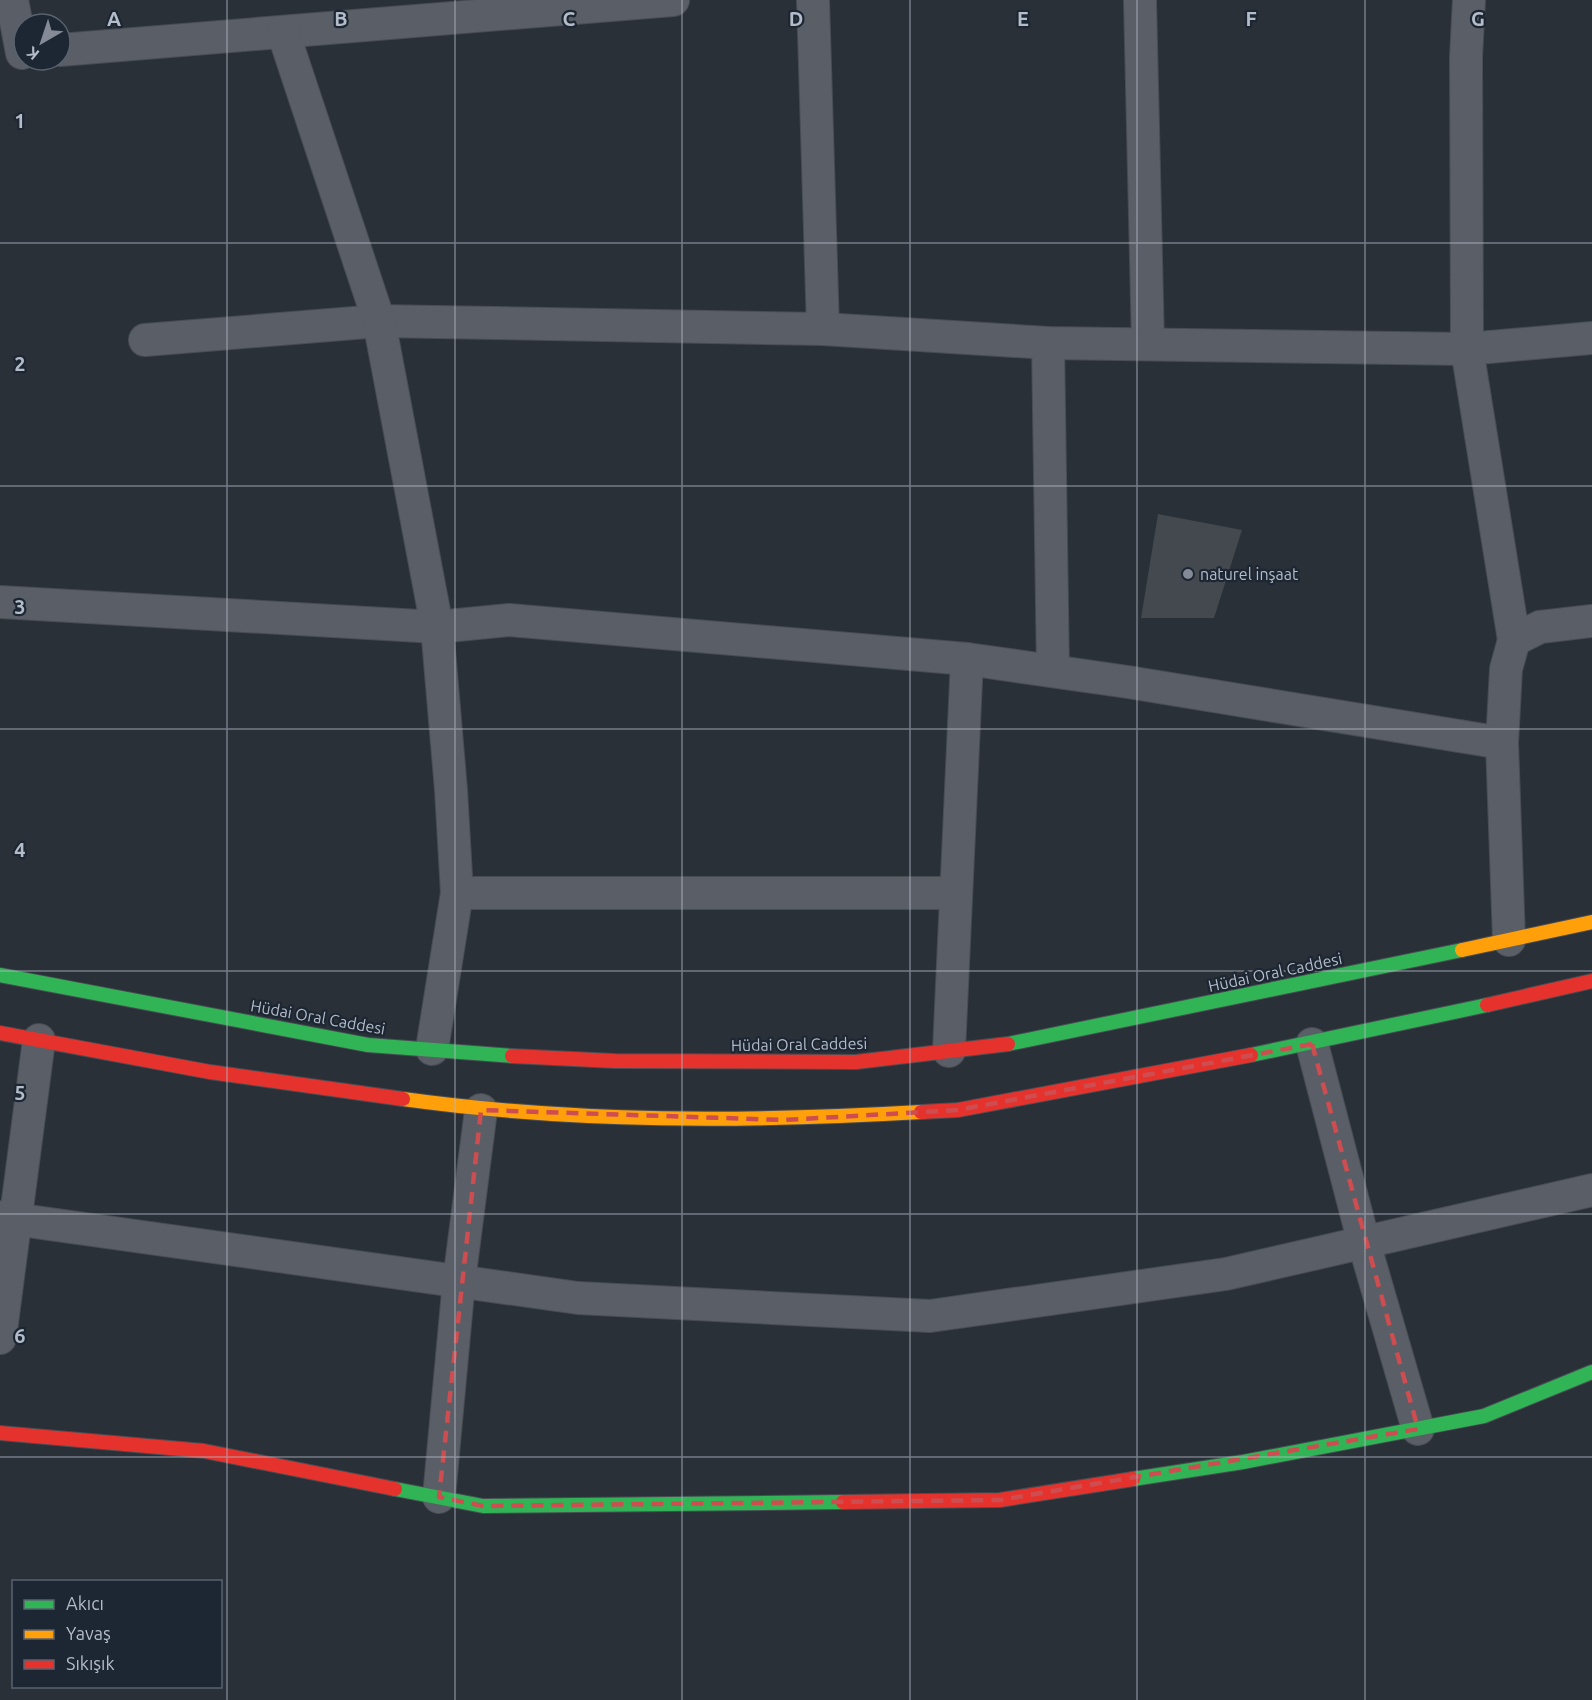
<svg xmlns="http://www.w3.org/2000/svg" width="1592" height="1700" font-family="Ubuntu,sans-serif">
<rect width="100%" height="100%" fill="#2a3038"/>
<path fill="#444950" d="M1158 514 1242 530 1214 618H1141Z"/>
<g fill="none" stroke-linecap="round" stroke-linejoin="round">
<defs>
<g id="street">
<path d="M12 0 22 53"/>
<path d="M813 0 823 329"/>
<path d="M1140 0 1148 344"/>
<path d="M1469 0 1466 57 1467 349 1514 640"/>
<path d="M60 50 673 0"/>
<path d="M145 340 379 321 823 329 1048 343 1467 349 1592 338"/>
<path d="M1048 343 1053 671"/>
<path d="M0 602 437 627 379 321 283 32"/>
<path d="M457 893H956"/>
<path d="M1509 940 1502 743 1506 669 1514 640 1540 627 1592 621"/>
<path d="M1312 1044 1364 1243 1418 1429"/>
<path d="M432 1049 457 893 451 790 437 627 509 620 967 659 1128 682 1502 743"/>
<path d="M949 1051 967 659"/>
<path d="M0 1217 578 1298 930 1316 1226 1274 1592 1190"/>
<path d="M0 1338 39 1040"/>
<path d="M439 1497 459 1281 481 1110"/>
</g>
<g id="fast">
<path d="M0 975 368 1045 512 1056"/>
<path d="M1008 1044 1462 950"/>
<path d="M1251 1055 1487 1005"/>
<path d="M1133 1479 1243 1462 1484 1416 1592 1372"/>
<path d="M395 1489 483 1506 843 1502"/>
</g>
<g id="slow">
<path d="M1462 950 1592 922"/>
<path d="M403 1099C576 1123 748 1122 921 1112"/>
</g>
<g id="jam">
<path d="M1487 1005 1592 981"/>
<path d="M0 1033 210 1072 403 1099"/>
<path d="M512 1056 615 1061 856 1062 1008 1044"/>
<path d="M921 1112 958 1110 1251 1055"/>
<path d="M0 1433 204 1451 395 1489"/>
<path d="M843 1502 1000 1500 1133 1479"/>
</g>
</defs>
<use href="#street" stroke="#484c53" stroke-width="34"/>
<use href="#fast" stroke="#484c53" stroke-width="16"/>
<use href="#slow" stroke="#484c53" stroke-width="16"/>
<use href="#jam" stroke="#484c53" stroke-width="16"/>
<use href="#street" stroke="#5a5e66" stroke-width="32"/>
<use href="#fast" stroke="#30b455" stroke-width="14"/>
<use href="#slow" stroke="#ff9f0a" stroke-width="14"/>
<use href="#jam" stroke="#e5322d" stroke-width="14"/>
</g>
<path fill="none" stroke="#ce4d50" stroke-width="4.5" stroke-dasharray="12 8" stroke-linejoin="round" d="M1312 1044 1418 1429 1000 1500 483 1506 439 1497 481 1110 784 1120 958 1110Z"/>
<path fill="none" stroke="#b4bcc9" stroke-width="1.5" stroke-opacity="0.55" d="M227 0V1700M455 0V1700M682 0V1700M910 0V1700M1137 0V1700M1365 0V1700M0 243H1592M0 486H1592M0 729H1592M0 971H1592M0 1214H1592M0 1457H1592"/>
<circle fill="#848b96" stroke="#1d2633" stroke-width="2" cx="1188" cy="574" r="6"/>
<g text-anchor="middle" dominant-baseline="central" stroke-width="4.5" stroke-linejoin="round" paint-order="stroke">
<g font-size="16" fill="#b4bcc9" stroke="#1d2633" text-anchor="start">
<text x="1200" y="574">naturel inşaat</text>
</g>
<g font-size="16" fill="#b4bcc9" stroke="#1d2633">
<text transform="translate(1275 972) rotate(-12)">Hüdai Oral Caddesi</text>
<text transform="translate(318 1017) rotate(10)">Hüdai Oral Caddesi</text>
<text transform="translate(799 1044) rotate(-1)">Hüdai Oral Caddesi</text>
</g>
</g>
<g font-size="20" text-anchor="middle" font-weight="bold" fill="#b4bcc9" stroke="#1d2633" stroke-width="4.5" stroke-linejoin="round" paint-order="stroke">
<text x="114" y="26">A</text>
<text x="341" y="26">B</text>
<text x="569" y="26">C</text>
<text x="796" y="26">D</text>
<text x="1023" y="26">E</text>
<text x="1251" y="26">F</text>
<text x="1478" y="26">G</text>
<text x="20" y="128">1</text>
<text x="20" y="371">2</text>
<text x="20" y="614">3</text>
<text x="20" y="857">4</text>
<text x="20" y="1100">5</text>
<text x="20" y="1343">6</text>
</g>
<rect x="12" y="1580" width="210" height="108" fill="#1d2633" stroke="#59626f" stroke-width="1.5"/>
<rect x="24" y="1600" width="30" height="9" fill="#30b455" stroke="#59626f" stroke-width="1.5"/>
<text x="66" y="1610" font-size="18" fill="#b4bcc9">Akıcı</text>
<rect x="24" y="1630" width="30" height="9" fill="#ff9f0a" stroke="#59626f" stroke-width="1.5"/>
<text x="66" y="1640" font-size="18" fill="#b4bcc9">Yavaş</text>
<rect x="24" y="1660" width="30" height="9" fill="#e5322d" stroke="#59626f" stroke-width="1.5"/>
<text x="66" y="1670" font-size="18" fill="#b4bcc9">Sıkışık</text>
<g transform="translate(42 42) rotate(219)"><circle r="28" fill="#1d2633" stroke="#59626f" stroke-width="1.5"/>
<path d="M0-4.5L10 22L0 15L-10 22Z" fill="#848b96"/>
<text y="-9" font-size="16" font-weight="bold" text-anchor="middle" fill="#b4bcc9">K</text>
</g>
</svg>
